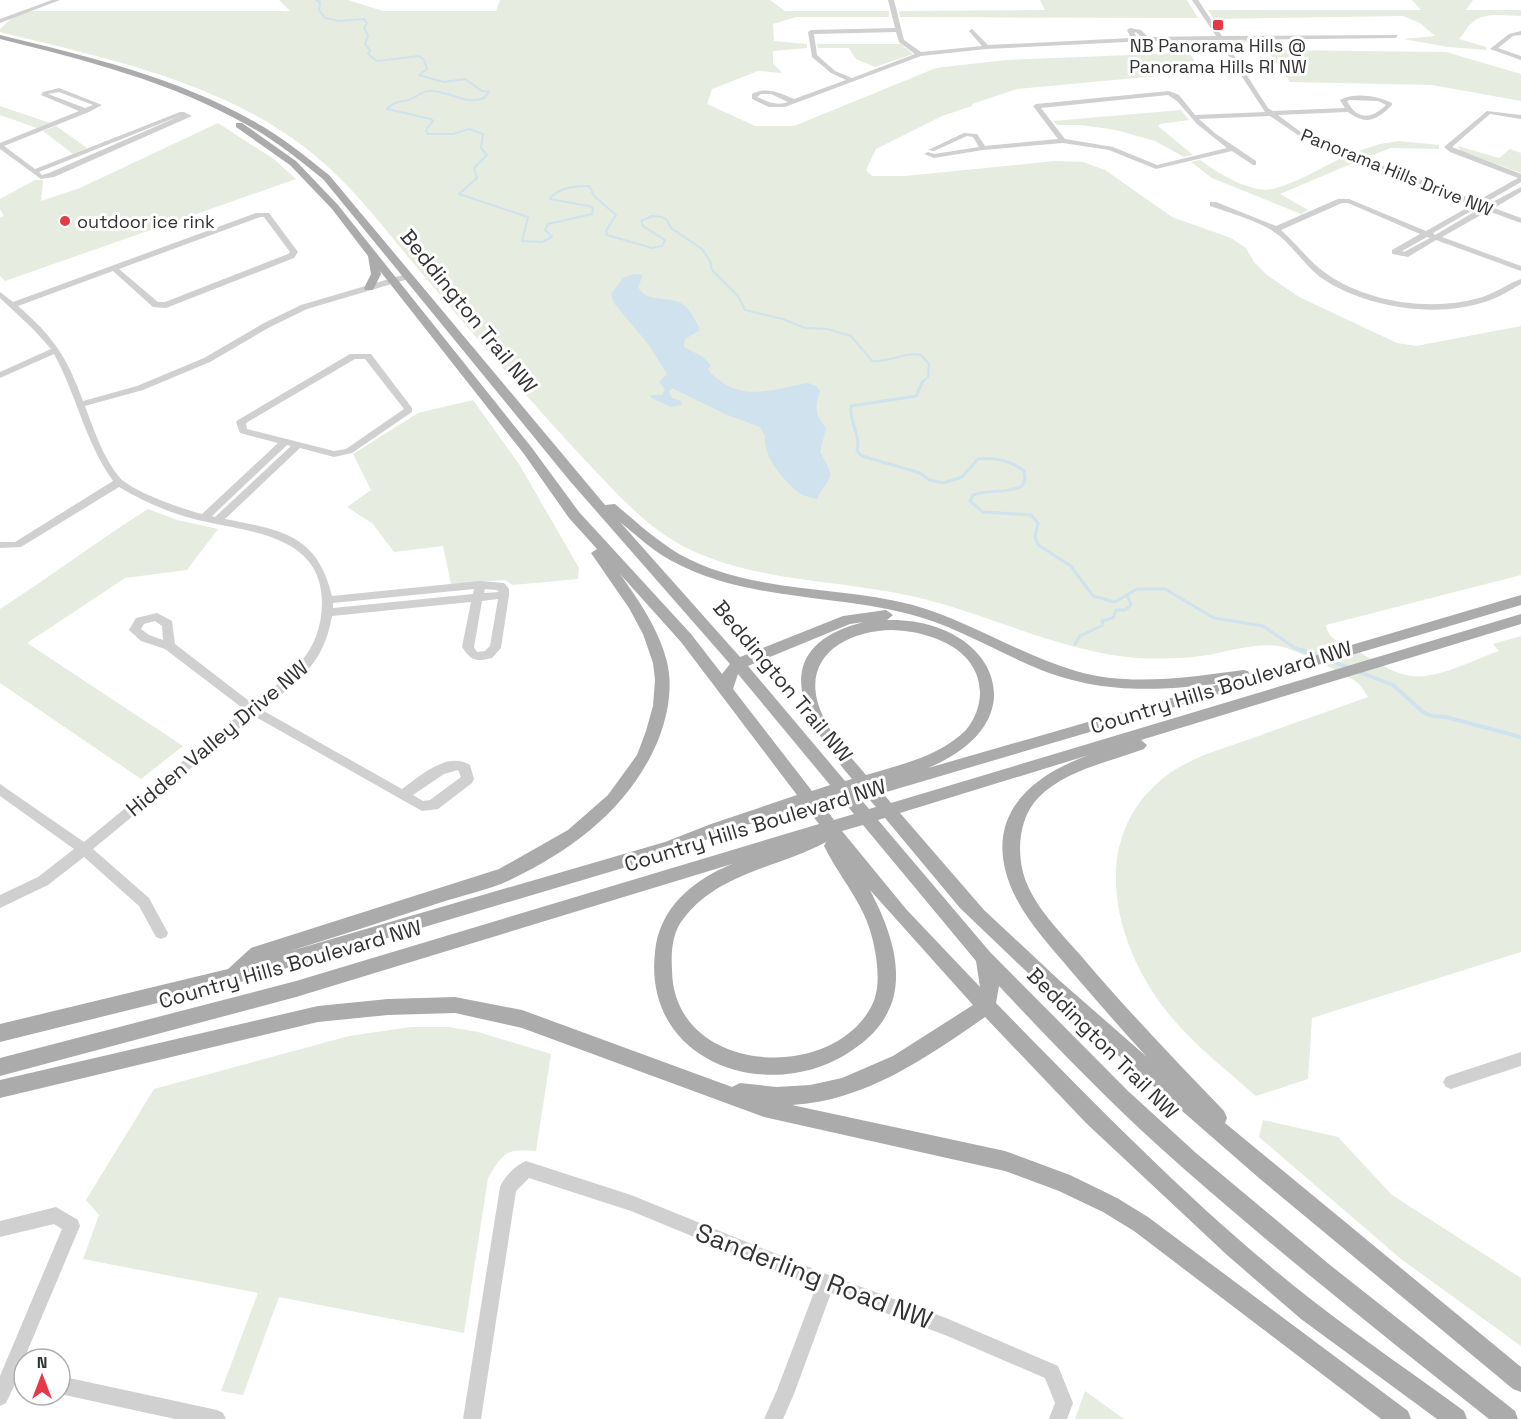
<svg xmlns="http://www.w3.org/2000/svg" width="1521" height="1419" font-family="'Space Grotesk',sans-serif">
<rect width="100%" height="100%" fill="#fff"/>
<g fill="#e6ecdf">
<path d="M279 0H348L383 11H496L500 0H770L785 11H889V17H796L773 24 774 41 807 44V48L773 51V63L782 73 758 71 712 89 707 104 755 126H794L936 68 1006 60 1181 53 1175 41 1212 42 1214 44 1185 45 1201 72 1017 89 972 104V106L942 116 876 149 866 170 872 176H905L1055 161 1083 162 1105 170 1172 217 1231 238 1246 248 1254 262 1267 275 1299 297 1397 343 1416 346 1521 326V575L1326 625C1328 640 1343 644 1356 650 1371 659 1389 671 1406 675 1433 682 1473 660 1499 651L1493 644 1521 636V952L1312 1018 1308 1079 1256 1096C1224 1068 1190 1042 1164 1008 1110 937 1087 829 1173 771 1197 755 1226 748 1253 738 1291 724 1330 711 1368 697 1366 694 1361 686 1359 684 1349 675 1292 648 1279 646 1256 643 1231 651 1208 655 1184 659 1160 659 1136 658 1060 651 993 616 920 598 845 580 763 583 693 551 648 531 617 493 583 458 525 396 470 330 415 265 382 226 352 185 312 153 222 81 108 59 0 32V29L13 17 29 11H290Z"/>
<path d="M1040 0H1187L1198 18 900 17 899 11 1045 10Z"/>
<path d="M1412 0H1473L1466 10H1521V16C1507 16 1486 12 1474 21 1468 25 1465 33 1459 39L1486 47 1487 50 1448 47 1403 39 1435 36 1420 23 1403 16 1214 19 1208 10H1421Z"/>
<path d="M1269 39 1277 50 1446 52 1521 74V101L1432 85 1290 82 1262 43 1232 42 1234 40Z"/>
<path d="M817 44H901L913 54 875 67 856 59 849 48H818Z"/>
<path d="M0 106 50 123 37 128 0 115Z"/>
<path d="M1181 110 1189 120 1160 124 1158 126 1193 155 1184 157 1155 141 1116 130 1081 125H1057L1053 121Z"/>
<path d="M218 123 275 160 296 179 5 281 0 276V217L4 216 0 209V199L35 180H43L41 201 80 188Z"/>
<path d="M56 126 87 148 73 154 43 131Z"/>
<path d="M1399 141 1439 145V149L1391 148 1368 157 1355 152 1380 144Z"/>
<path d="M1458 146 1499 158 1510 149 1521 153V173L1461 151Z"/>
<path d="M1345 156 1358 161 1280 194 1308 210 1301 214 1212 178 1191 162 1200 160C1216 172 1252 194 1272 189 1293 185 1325 166 1345 156Z"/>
<path d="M473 400 519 464 579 568 578 579 513 585 505 580 451 584 443 546 394 552 373 524 347 507 371 490 353 454 418 413Z"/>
<path d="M148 509 177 520 218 529 187 570 125 578 27 643 183 746 141 779 0 683V609C50 577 97 541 148 509Z"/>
<path d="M411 1027H448L478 1032 551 1054 536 1151C506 1148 504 1152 488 1178L464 1333 279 1297 243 1395 221 1391 258 1293 83 1259 99 1215 86 1200 154 1089 349 1036Z"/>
<path d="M1263 1120 1338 1137 1392 1195 1521 1278V1346L1401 1259 1259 1137Z"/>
<path d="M1085 1391 1124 1419H1075Z"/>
</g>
<path fill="#cfe2ee" d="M634 274 643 275 638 287C648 305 672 294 685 306 691 311 697 323 700 330L685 339 684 347 703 357 711 366 708 369C711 374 714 376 718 379 744 402 777 388 808 383L816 386 820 391C815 406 814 414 826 428L820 452C838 483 829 473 817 499 811 497 803 496 799 493 783 480 763 457 765 436L760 427 725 414 672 388 669 392 672 398 681 401 682 405 671 407 651 398V395H662L665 389 659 382 667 374 649 345 613 302 611 294 623 278Z"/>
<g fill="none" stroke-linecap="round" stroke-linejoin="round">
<path stroke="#cfe2ee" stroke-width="2" d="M316 0 320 2 319 10 325 18 339 21 364 19 367 23 364 27 368 36 365 44 370 50 368 54 377 61 419 56 424 60 427 69 419 75 444 82 465 79 482 91 489 92 484 98C465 106 449 90 429 91 421 91 416 98 408 100 399 102 393 102 387 109L431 119 433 121 426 130 428 134H453L469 129 483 134 481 148 487 155 474 168 477 178 459 194 528 217 522 241 542 242 552 237 545 230 548 224 592 214 593 208 589 206 550 199C557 187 576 186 589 186L594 196 616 215 606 231 607 235 652 248 662 246 665 240 643 226 641 221 652 216 662 217 667 220 671 228 702 249 710 261 712 270 738 296 745 310 783 319 805 328 827 329 851 336 872 361C889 363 904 351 921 355L929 364 928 377 921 383"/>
<g stroke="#cfe2ee" stroke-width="3">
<path d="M923 381 916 396 851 406C849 423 861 434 857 451L862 456 920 473 929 480 943 483 962 477 978 459C995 457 1010 460 1024 471L1025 480 1022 486C1007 494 989 489 973 495L970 501 983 512 1031 515 1038 523 1035 537 1038 545 1071 566 1093 596 1115 602 1137 589H1165L1214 618 1263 626 1295 648 1306 652"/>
<path d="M1075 644 1080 636 1103 625 1102 621 1113 618 1116 610H1125L1131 605 1127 595"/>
</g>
<g stroke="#cfe2ee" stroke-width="4">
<path d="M1301 650 1318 656"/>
<path d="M1328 660 1349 668"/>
<path d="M1359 672 1393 685 1423 712 1432 716 1446 717 1521 737"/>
</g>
<g fill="#d0d0d0" fill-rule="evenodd">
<path d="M52 0H60L0 23V19Z"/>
<path d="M888 0H894L904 40 921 52 982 46 969 31 972 29 988 45 1131 38 1127 30 1130 28 1141 30 1148 37 1216 36 1192 0H1198L1222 36 1398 35 1396 38 1224 40 1268 108 1273 111 1345 108 1340 100C1354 92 1378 96 1392 103V105C1377 120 1367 126 1348 112L1278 115 1302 133 1334 147 1477 201 1518 178 1450 152 1444 147 1487 111 1521 115V119L1490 114 1452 147 1521 174V182L1483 204 1487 205 1521 187V192L1494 208 1521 218V223L1488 211 1442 237 1521 266V271L1436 240 1408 257 1392 254V250L1420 234 1348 203H1342L1281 230C1296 243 1308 260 1324 272 1365 302 1430 312 1479 298 1494 294 1507 284 1521 279V284C1510 290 1500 297 1488 301 1436 319 1365 308 1320 277 1303 264 1292 244 1274 232 1261 222 1227 212 1210 206V202H1216L1276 226 1338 199H1349L1426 231 1472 205 1298 135 1270 116 1199 119 1216 134 1256 161V165H1253L1232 151 1156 169 1109 150 1063 143 983 150 934 158 924 154 928 152 934 154 979 147 973 137 967 136 934 151 928 150 964 133 977 134 985 146 1058 139 1033 106 1036 104 1169 91 1179 95 1195 115 1265 112 1218 40 1146 41 986 49 921 56 785 107H769L752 99V94C767 86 780 93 794 99L846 80 831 73 812 57 808 32 811 30 895 28ZM896 32 899 42 915 54 852 78 835 71 817 55 814 34ZM1134 32 1137 33 1141 37 1137 38ZM761 94H771L788 102C777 106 768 102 757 97ZM1168 95 1177 101 1197 124 1227 148 1157 165 1113 147 1065 139 1041 108ZM1350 100 1378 101 1386 105C1371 119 1358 121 1347 101ZM1478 207 1481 208 1435 235 1433 233ZM1427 237 1430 238 1404 252 1402 251Z"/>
<path d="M1521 31V35L1513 36 1498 48 1521 56V60L1490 49 1509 34Z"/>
<path d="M59 88 102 105 89 112 4 146 35 169 180 112H184L192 116 54 177 41 179 0 149V143L79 111 41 95 43 92ZM59 92 93 105 85 108 48 94ZM182 115 49 173 42 175 39 172Z"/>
<path d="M256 213H269L298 252 294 258 166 308 153 307 113 271 18 306C53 336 67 357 83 401L137 386 204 358 264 323 301 305 406 274H412V278L307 309 270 327 210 362 143 390 85 406C94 430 103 458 120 478 134 492 182 509 202 514L278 443 240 433 236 422 238 420 350 354H371L412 408V412L352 453 334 457 300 448 225 519C281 530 317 534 332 596L480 581 504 583 509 589V595L501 648 492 658C476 662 471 661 462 647L471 602 332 616C323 666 299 680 262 710L402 789C420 776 447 751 470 765L474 779 472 783 438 809 422 811 254 716 93 849 149 898 168 933 166 937 161 939 156 937 139 906 84 857 48 885 0 908V895L38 877 74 849 0 796V784L84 842 245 710 165 649 141 641 129 630 136 618 157 613 172 621 175 644 253 704C290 674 321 655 322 603 322 532 244 532 194 519 168 512 142 501 119 487L21 547 0 548V542H15L113 481C85 442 77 396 54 354L0 378V372L51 349 33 329 0 298V292L13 302ZM260 217H264L290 252 288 254 165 302H158L119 269ZM355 359H365L404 409 346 449 334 451 247 429 246 423ZM287 445 291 446 215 517 212 516ZM474 589 473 594 333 608V603ZM485 589 497 590 499 592 484 593ZM498 599 490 646 485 651 477 652 474 647 482 601ZM155 621 162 626 163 640 149 635 141 629 144 624ZM458 770 461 777 430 800 423 801 413 795 444 774Z"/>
<path d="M1521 1052V1066L1451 1089 1446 1087 1443 1082 1446 1077 1451 1075Z"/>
<path d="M526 1161 631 1195 826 1274 946 1318 1058 1366 1073 1403 1067 1419H1049L1055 1403 1045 1378 945 1335 831 1293 794 1394 783 1419H764L777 1390 816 1287 631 1211 529 1178 516 1191 481 1419H463L500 1187C504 1177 516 1165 526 1161Z"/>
<path d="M56 1207 78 1220 80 1226 24 1359 21 1367 24 1368V1386L15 1384 6 1403 0 1406V1376L62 1229 54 1224 0 1237V1221Z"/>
<path d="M60 1376 217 1410 223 1413 226 1419H175L60 1394Z"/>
</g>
<path fill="#ababab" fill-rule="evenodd" d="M0 35C87 56 176 77 255 122 282 137 305 156 329 175L605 505 615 504C635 521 656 540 679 554 751 594 836 585 913 605 970 621 1020 655 1076 671 1130 687 1189 677 1243 670L1248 671 1250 675 1521 595V605L883 793 891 803 1521 614V624L1141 740 1147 745 1144 749C1109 762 1065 770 1038 798 1017 820 1016 858 1027 884 1039 912 1063 935 1082 957 1127 1010 1176 1061 1224 1111L1227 1118 1225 1123 1521 1367V1392L1513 1389 1259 1178 1072 1015 960 908 885 818 878 820 990 952 1128 1091 1196 1153 1330 1265 1515 1411 1518 1419H1489C1385 1337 1282 1255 1183 1168 1118 1111 1058 1049 999 986L996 1003C1097 1106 1203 1216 1317 1304 1365 1341 1415 1375 1464 1411L1467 1419H1437L1301 1319 1227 1255 1086 1123 985 1017C926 1058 865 1101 792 1105L1005 1151 1070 1175 1117 1198 1148 1217 1408 1411 1411 1419H1381L1134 1231 1103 1212 1059 1191 1005 1171 764 1117 522 1028 455 1013 388 1015 318 1022 0 1098V1080L318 1006 388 999 455 997 522 1010 732 1087 740 1083 777 1087 810 1085 842 1078 893 1056 973 1005 870 890C887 923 903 962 893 999 887 1019 874 1035 858 1046 778 1108 642 1067 655 952 659 908 693 880 732 864L296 997 0 1076V1058L296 981 819 824 805 806 722 833 680 851 230 985 0 1042V1024L228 969 251 948 257 946 499 869 568 830 608 795 637 755 646 731 653 706 655 680 653 663 643 634 629 608 591 553 597 549 569 518 524 454 380 271 381 274 373 290H365L364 288 371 274 368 256 332 209 290 165 236 127V123H242L296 161 338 205 532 448 579 512 691 634 722 674 730 664 569 480 323 179C299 160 276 141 249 126 172 82 85 60 0 39ZM620 522C636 535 652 550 670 560 742 600 827 594 905 613 948 623 987 646 1027 664 1094 694 1151 692 1223 683L928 768C1043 721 994 617 887 620L893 615 886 610 843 616 740 657ZM620 574 681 642 797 795 711 824 665 842 287 952C338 936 388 920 439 903 463 895 489 890 512 879 576 848 632 805 659 738 668 714 673 687 667 662 659 629 639 601 620 574ZM864 622C761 648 805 724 852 779L845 781 748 666 850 624ZM892 630C929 631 979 648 980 692 980 706 975 719 966 730 940 756 900 765 866 775 850 756 832 737 822 714 798 660 842 631 892 630ZM738 674 830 785 812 791 733 689ZM1089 755C1022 779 979 824 1016 898 1030 925 1052 948 1071 971 1096 1000 1121 1029 1147 1057L1059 980 984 910 900 813ZM858 790 859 797 868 798 876 807 869 809 854 791ZM839 796 854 814 834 820 820 801ZM863 825 976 961 980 987 906 909 842 831ZM826 842 824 846C843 884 868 906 875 951 878 967 880 990 872 1005 833 1084 673 1075 672 970 671 952 672 932 684 918 720 872 778 868 826 842Z"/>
</g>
<g fill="#e63946" stroke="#fff" stroke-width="2">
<rect x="1212" y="19" width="12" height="12" rx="3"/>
<circle cx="65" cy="221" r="6"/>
</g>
<g text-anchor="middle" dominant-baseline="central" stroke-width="6" stroke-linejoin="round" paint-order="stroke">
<g font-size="18" fill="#333" stroke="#fff">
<text x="1218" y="45">NB Panorama Hills @<tspan x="1218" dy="21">Panorama Hills RI NW</tspan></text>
<text x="77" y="221" text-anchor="start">outdoor ice rink</text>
</g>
<g font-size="18" fill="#333" stroke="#fff">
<text transform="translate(1397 172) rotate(22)">Panorama Hills Drive NW</text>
</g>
<g font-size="21" fill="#333" stroke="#fff">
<text transform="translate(469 311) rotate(51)">Beddington Trail NW</text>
<text transform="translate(783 681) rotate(50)">Beddington Trail NW</text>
<text transform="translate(1221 687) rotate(-17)">Country Hills Boulevard NW</text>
<text transform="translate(217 738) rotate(-40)">Hidden Valley Drive NW</text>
<text transform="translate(755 825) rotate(-17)">Country Hills Boulevard NW</text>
<text transform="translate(290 964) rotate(-16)">Country Hills Boulevard NW</text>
<text transform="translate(1103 1043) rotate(45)">Beddington Trail NW</text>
</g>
<g font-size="26" fill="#333" stroke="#fff">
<text transform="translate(814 1276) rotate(21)">Sanderling Road NW</text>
</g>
</g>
<g transform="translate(42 1377)"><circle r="28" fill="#ffffff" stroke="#adadad" stroke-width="1.5"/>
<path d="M0-4.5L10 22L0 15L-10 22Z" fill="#e63946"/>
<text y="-9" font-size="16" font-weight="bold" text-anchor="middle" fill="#333333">N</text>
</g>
</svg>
